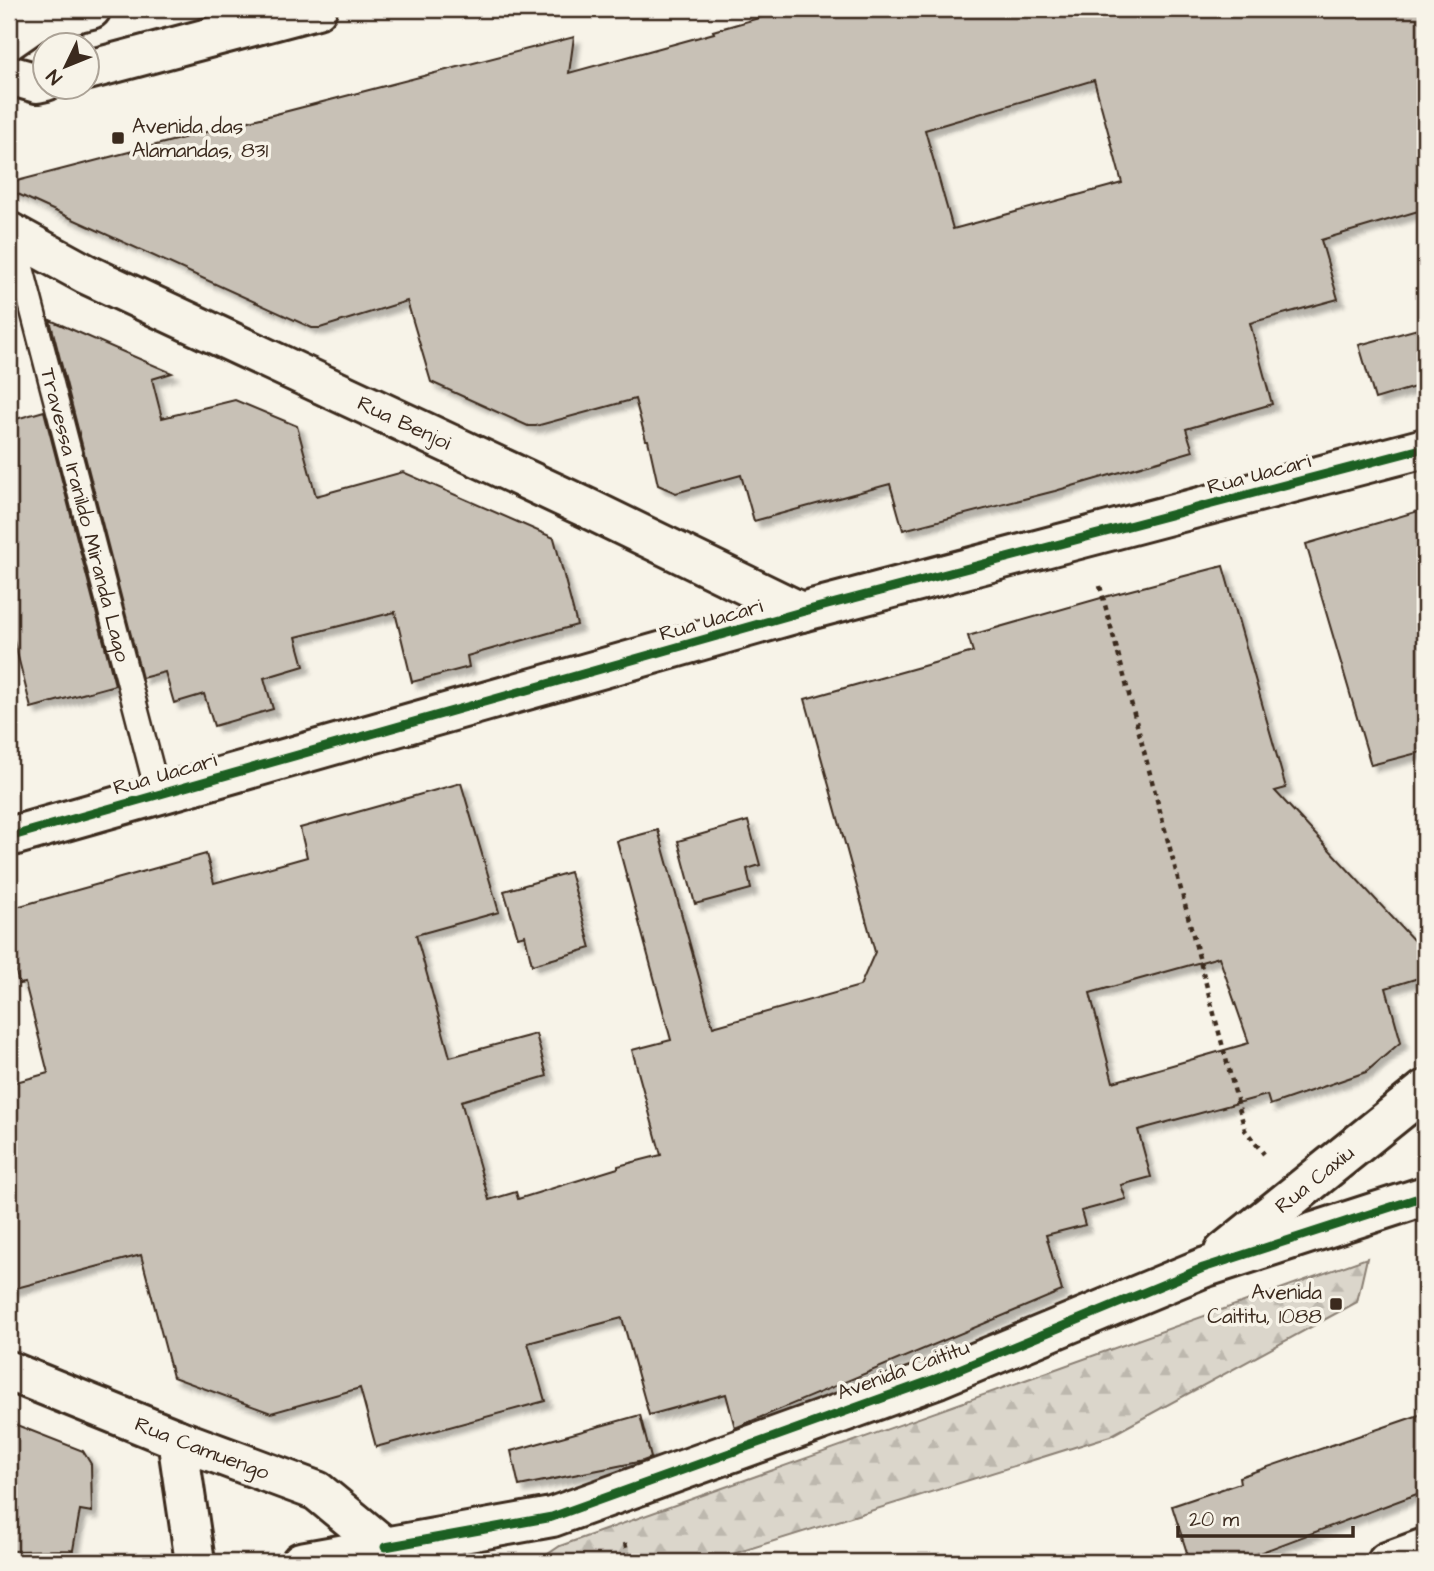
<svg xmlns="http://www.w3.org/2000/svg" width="1434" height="1571" font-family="'Architects Daughter',sans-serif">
<defs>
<pattern id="forest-firs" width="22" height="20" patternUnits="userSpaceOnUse" patternTransform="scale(1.75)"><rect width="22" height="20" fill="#dbd6cb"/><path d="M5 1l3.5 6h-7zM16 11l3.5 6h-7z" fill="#bdb8ae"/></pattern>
<filter id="shadow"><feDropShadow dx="6" dy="6" stdDeviation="2" flood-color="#0004"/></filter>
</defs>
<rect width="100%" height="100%" fill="#f7f3e8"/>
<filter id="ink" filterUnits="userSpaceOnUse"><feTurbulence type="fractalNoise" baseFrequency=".0143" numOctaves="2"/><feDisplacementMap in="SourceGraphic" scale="14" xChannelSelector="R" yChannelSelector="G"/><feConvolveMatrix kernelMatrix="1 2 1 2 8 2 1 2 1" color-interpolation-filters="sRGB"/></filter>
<g filter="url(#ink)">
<path fill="url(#forest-firs)" stroke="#8b8074" stroke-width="2" d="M1367 1258 1357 1302 1110 1436 707 1562H536L560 1546Z"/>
<g fill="#c8c1b6" stroke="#3b2a1e" stroke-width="2" fill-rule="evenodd" filter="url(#shadow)">
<path d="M790 9H1425V209L1321 240 1338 299 1250 323 1272 404 1186 429 1193 451 1055 491 903 530 890 484 754 521 741 475 676 493 658 485 648 440H646L635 399 536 426H528L431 382 407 301 320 328H312L9 190V183L574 37 569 73 714 33 713 31ZM1094 80 1122 183 953 229 925 130Z"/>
<path d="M50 320 172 373 152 379 162 418 235 400 297 426 316 496 403 472 554 538 577 625 467 656 469 667 412 682 395 612 296 637 304 666 264 678 273 709 214 726 204 694 174 703 165 672 142 678Z"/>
<path d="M1425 327V384L1375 399 1359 345Z"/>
<path d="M44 411 115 685 31 708 9 621V421Z"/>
<path d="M1425 509V751L1371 765 1306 544Z"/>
<path d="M1223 566 1286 788 1275 791 1417 944 1425 970V976L1386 988 1401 1042 1366 1072 1270 1105 1267 1095 1138 1130 1151 1177 1121 1185 1126 1199 1081 1211 1085 1225 1046 1235 1062 1291 735 1428 726 1394 649 1415 622 1318 528 1343 545 1401 376 1447 360 1388 271 1413 173 1377 141 1255 9 1290V1084L48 1073 25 983 19 984 9 946V909L206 854 214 883 307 857 300 828 461 783 499 912 416 935 450 1057 536 1034 547 1076 461 1101 489 1200 516 1192 518 1199 618 1168V1166L661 1155 632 1050 671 1040 617 841 658 830 713 1027 860 986 875 952 805 699 973 652 968 636 1108 596ZM1219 957 1249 1043 1113 1082 1090 993Z"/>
<path d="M748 821 760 865 747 869 751 889 695 904 678 841Z"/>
<path d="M570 872 591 948 532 965 525 935 518 937 504 891Z"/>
<path d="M1425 1413V1491L1235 1562H1190L1172 1506 1240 1483 1239 1477Z"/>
<path d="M640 1415 651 1458 643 1461 519 1486 511 1451Z"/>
<path d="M9 1422 83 1451 91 1464 92 1512 80 1510 73 1550 9 1551Z"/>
</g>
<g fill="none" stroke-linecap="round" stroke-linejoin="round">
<defs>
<g id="lane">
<path id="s1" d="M13 235 158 794"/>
</g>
<g id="street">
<path id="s2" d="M9 232 86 274 587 508 801 612"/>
<path d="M9 837 801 612 1425 448"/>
<path id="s3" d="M1224 1252 1425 1090"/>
<path id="s4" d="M9 1371 177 1439 317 1491 385 1547"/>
<path d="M177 1439 195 1562"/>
<path d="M301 1562 552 1517 938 1378 1203 1268 1425 1196"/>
<path d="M1387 1562 1425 1548"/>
</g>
<g id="secondary">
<path d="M9 40 35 22 91 9"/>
<path d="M88 70 317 9"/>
<path d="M9 75 37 83 46 81"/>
</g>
</defs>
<use href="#lane" stroke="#3b2a1e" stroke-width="28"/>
<use href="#street" stroke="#3b2a1e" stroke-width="44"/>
<use href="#secondary" stroke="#3b2a1e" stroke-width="44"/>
<g stroke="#3b2a1e" stroke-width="4.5" stroke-dasharray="5 5" stroke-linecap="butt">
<path d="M1100 586 1245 1130 1264 1154"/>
<path d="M625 1543 630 1562"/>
</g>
<use href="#lane" stroke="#f7f3e8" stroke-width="23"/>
<use href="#street" stroke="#f7f3e8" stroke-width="38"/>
<use href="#secondary" stroke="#f7f3e8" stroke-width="38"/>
<defs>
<g id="cycleway">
<path d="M9 837 801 612 1425 448"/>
<path d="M385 1547 552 1517 938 1378 1203 1268 1425 1196"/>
</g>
</defs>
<use href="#cycleway" stroke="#f7f3e8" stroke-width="13"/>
<use href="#cycleway" stroke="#1b5e20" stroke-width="9"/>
</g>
</g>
<g fill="#3b2a1e" stroke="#f7f3e8" stroke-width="2.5">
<rect x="111" y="131" width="14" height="14" rx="3.5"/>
<rect x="1329" y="1297" width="14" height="14" rx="3.5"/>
</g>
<g text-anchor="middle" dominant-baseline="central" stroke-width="7" stroke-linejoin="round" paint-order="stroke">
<g font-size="21" fill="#3b2a1e" stroke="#f7f3e8" text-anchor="start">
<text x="132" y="126">Avenida das<tspan x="132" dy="24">Alamandas, 831</tspan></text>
<text x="1322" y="1292" text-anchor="end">Avenida<tspan x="1322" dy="24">Caititu, 1088</tspan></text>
</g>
<g font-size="21" fill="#3b2a1e" stroke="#f7f3e8">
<text stroke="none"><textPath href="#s2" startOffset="439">Rua Benjoi</textPath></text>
<text transform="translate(1259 474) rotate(-15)">Rua Uacari</text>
<text stroke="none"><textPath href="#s1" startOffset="289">Travessa Iranildo Miranda Lago</textPath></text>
<text transform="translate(711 620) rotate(-16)">Rua Uacari</text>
<text transform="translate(165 774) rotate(-16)">Rua Uacari</text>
<text stroke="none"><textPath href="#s3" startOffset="116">Rua Caxiu</textPath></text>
<text transform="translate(903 1370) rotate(-20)">Avenida Caititu</text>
<text stroke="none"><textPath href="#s4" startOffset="208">Rua Camuengo</textPath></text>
</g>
</g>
<rect width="1434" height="1571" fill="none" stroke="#f7f3e8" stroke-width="35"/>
<rect x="18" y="18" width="1399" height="1536" fill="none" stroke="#3b2a1e" stroke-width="2.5" filter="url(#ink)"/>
<g transform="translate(66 66) rotate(227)"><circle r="33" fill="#f7f3e8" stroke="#aca397" stroke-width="2"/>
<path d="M0-5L12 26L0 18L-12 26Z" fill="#3b2a1e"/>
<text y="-10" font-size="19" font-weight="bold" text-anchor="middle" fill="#3b2a1e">N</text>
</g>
<path d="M1178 1526v10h175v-10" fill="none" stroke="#3b2a1e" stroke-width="3.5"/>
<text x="1189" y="1526" font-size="21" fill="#3b2a1e" stroke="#f7f3e8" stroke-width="5" paint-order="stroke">20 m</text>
</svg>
